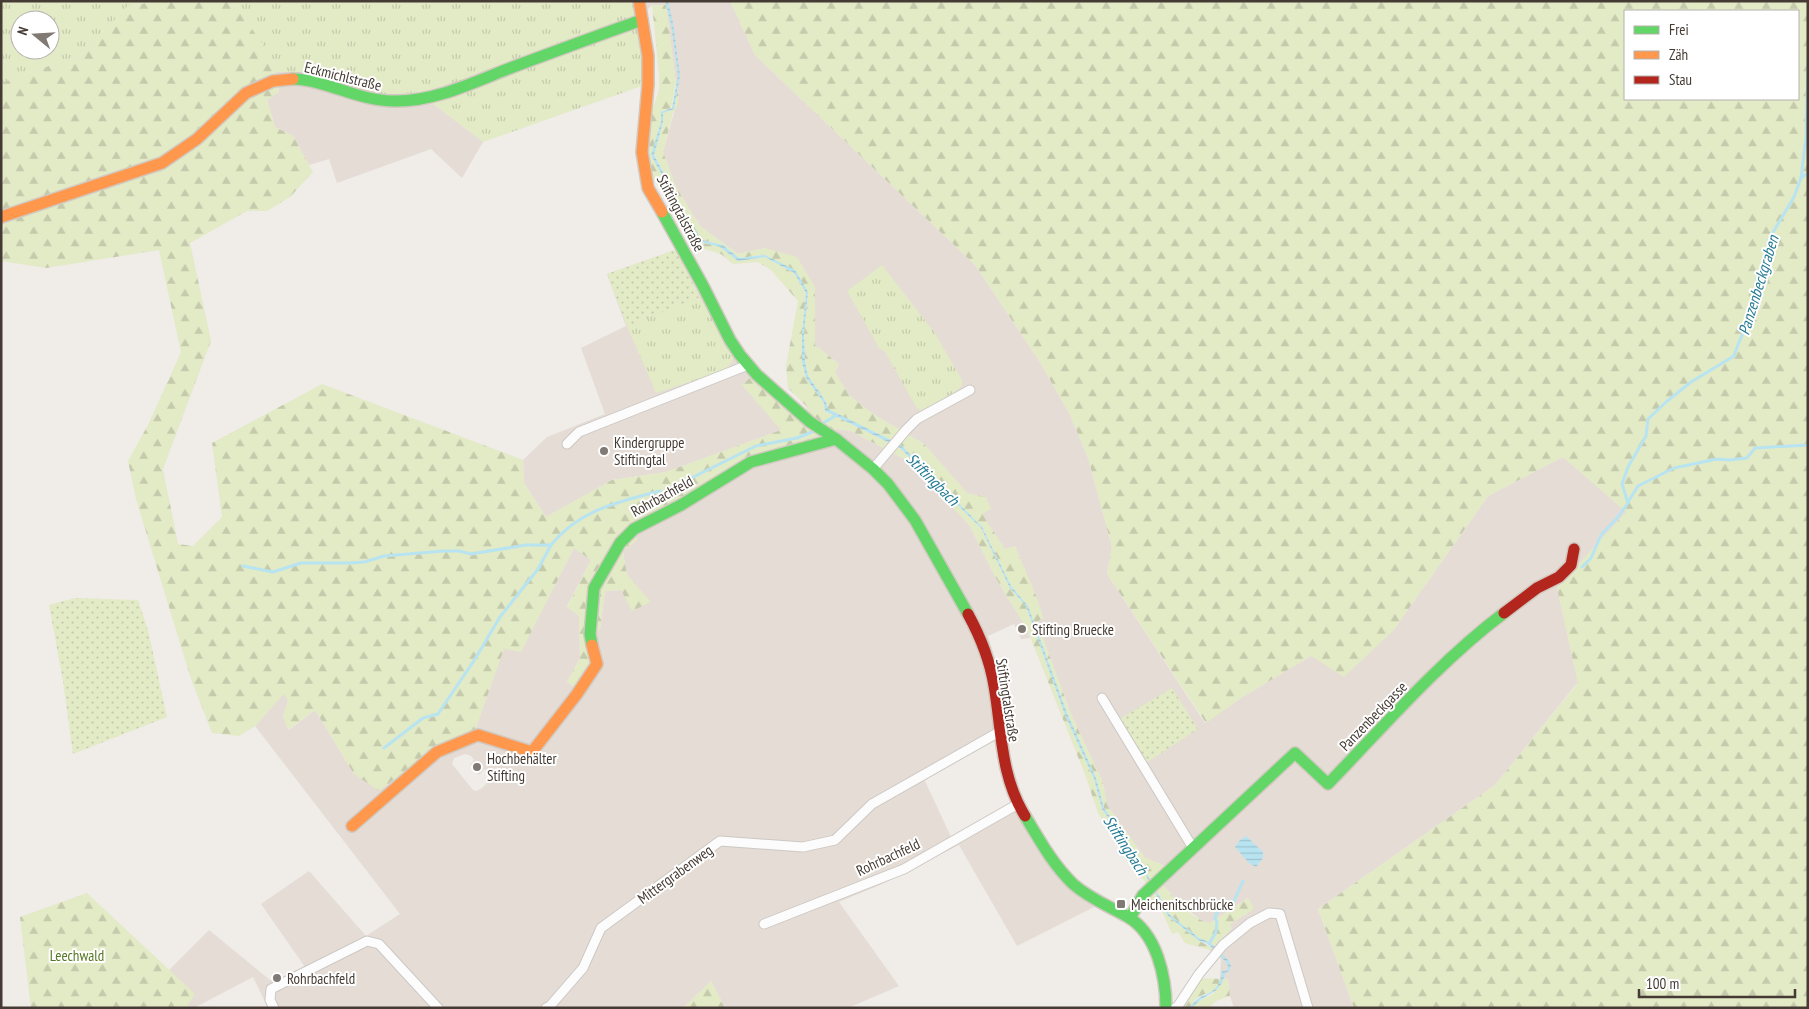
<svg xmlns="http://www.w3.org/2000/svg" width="1809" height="1009" font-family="'PT Sans Narrow',sans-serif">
<defs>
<pattern id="grass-tufts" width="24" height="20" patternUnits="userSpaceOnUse" patternTransform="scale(1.25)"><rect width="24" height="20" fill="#e3eac6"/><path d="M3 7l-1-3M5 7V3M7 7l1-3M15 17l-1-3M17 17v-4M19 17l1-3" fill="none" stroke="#c4caab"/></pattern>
<pattern id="forest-firs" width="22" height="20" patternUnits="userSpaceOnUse" patternTransform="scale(1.25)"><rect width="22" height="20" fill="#e3eac6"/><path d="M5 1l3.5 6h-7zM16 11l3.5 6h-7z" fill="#c4caab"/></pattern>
<pattern id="garden-dots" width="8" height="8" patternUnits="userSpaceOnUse" patternTransform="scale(1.25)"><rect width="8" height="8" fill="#e3eac6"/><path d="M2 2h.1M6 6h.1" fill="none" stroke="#c4caab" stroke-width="1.8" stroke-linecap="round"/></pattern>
<pattern id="water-rules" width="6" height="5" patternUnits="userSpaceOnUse" patternTransform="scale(1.25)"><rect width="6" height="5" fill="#b7e4f0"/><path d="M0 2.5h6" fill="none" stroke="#9fc4ce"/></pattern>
</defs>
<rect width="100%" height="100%" fill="#f0ece8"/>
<g fill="#e4dcd5" fill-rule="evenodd">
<path d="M633 1H730L755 55 975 265 1038 359 1069 413 1088 458 1112 547 1107 574 1205 723 1241 698 1311 656 1393 631 1488 496 1563 457 1627 512 1557 588 1578 682 1495 785 1318 909 1354 1008H1234L1230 996 1228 979H1220L1221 959 1210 950 1232 928 1229 925 1253 909 1248 898 1210 923 1202 921 1178 902 1155 876 1165 866 1145 858 1107 805 1103 783 1071 714 1037 622 1043 618 1036 598 1015 546 1005 549 967 493 924 444 873 414 850 396 835 373 839 364 815 345V287L765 248 738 254 700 226 676 187 663 152 679 95 675 76 666 5H652L637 20Z"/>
<path d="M276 72H308L353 88 390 96 418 92 483 142 462 178 431 149 337 183 329 159 309 165 293 136 275 127 267 100 279 92Z"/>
<path d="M675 250 734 358 751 377 742 385 782 430 666 472 612 480 546 517 524 483 523 460 547 437 605 414 581 348 626 326 607 274Z"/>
<path d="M838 429 851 431 910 462 942 495 969 525 997 580 1027 629 1030 638 1021 639 1014 624 988 636 1003 685 1006 735 924 779 953 841 1013 807 1046 862 1061 882 1094 907 1017 946 959 845 880 885 839 902 899 986 848 1008H725L711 981 683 1008H268L253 977 194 1008H186L188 1005 169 970 209 930 270 980 278 982 305 967 261 904 309 871 366 936 400 914 255 726 284 693 288 701 283 716 289 730 315 710 354 774 436 747 474 733 504 648 521 651 574 548 591 560 567 606 579 616 580 658 567 682 575 687 586 630 600 629 605 591 621 590 650 602 627 575 623 552 629 524 680 499 813 442ZM465 754 471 756 474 760 470 765 479 775 484 769 487 771H492L497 767 500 770 482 788 476 791 473 790 452 764 454 758Z"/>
</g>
<g fill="url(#grass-tufts)" fill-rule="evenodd">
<path d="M1 1H159L128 6 80 55 1 83ZM20 20H50V50H20Z"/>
<path d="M233 1H633L642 48V86L483 142 418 92 390 96 353 88 308 72H276L274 61Z"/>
<path d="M882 265 935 333 962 380V386L948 398 921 411 916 407 885 352 879 348 847 291Z"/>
<path d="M700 297 734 358 726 370 656 393 627 326Z"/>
</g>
<g fill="url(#forest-firs)" fill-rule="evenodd">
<path d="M159 1H233L274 61 279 92 267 100 275 127 293 136 313 172 290 197 267 211H247L190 243 211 341 163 469 178 544 193 546 222 517 212 443 322 384 523 460 524 483 546 517 612 480 666 472 781 430 742 385 751 377 798 420 808 408 788 388 786 366 798 301 771 270 758 262 733 264 721 254 701 248 653 178 648 154 650 117 659 90V74L652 5H666L676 83 671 108 661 112V122L651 155 701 242 720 247 738 261 765 257 794 273 806 293 802 334V362L806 378 824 403 825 411 900 448 981 528 1010 588 1026 606 1065 715 1094 779 1102 809 1131 849 1168 916 1198 940 1212 948 1210 950 1185 943 1178 932 1172 934 1161 909 1146 897 1151 891 1098 813 1086 777 1027 629 997 580 969 525 910 462 851 431 838 429 814 442 680 499 630 524 638 539 623 552 627 575 651 602 632 611 621 590 605 591 600 630H586L590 662 575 687 567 682 580 658 579 616 567 607 591 560 574 548 521 652 504 649 474 733 436 747 379 791 354 774 315 710 288 730 283 716 288 701 284 694 255 726 239 736 212 733 191 679 136 499 128 461 148 425 181 352 159 250 46 268 1 261V83L80 55 128 6Z"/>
<path d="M730 1H1808V1008H1354L1318 909 1495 785 1578 683 1557 588 1626 512 1563 457 1488 496 1393 631 1344 677 1311 656 1241 698 1206 723 1107 574 1112 547 1088 458 1069 413 1038 359 975 265 755 55ZM1625 11H1798V99H1625Z"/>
<path d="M677 89C680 97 679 106 673 113L663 152 676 187 700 226 738 254 765 248 797 257 815 287V345L839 364 835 373 850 396 873 414 924 444 967 493 986 497 991 509 982 514 1005 549 1015 546 1037 598 1043 618 1037 622 1071 714 1103 783 1107 805 1145 858 1165 866 1155 876C1169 892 1189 919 1210 923L1249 898 1254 909 1229 925 1232 928 1214 946 1208 942 1199 938 1170 915 1132 848 1104 808 1096 778 1067 713 1028 606 1011 586 982 527 901 445 827 409 826 402 808 376 805 362 804 334 808 292 795 271 765 255 739 258 723 245 702 240 691 224 654 154 663 123V113L674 109Z"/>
<path d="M87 893 195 994 186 1008H31L20 917Z"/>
<path d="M1202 978 1221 979C1217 995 1204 991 1195 1000 1193 1002 1192 1005 1190 1008H1178Z"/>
<path d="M1224 979H1228L1230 996 1216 1001 1209 1008H1193L1197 1002 1213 994Z"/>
<path d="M711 981 725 1008H683Z"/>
</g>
<g fill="url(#garden-dots)">
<path d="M675 250 700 297 627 326 607 274Z"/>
<path d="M75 598 138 600 148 630 167 717 73 754 63 681 49 605Z"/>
<path d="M1172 688 1198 729 1146 763 1119 719Z"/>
</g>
<g fill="url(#water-rules)">
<path d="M665 1H668L673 23 680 75 674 109 663 113V122L654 155 691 224 702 240 723 245 739 258 765 255 795 270 808 292 804 334 805 362 808 376 826 402 828 409 901 445 982 527 1011 586 1028 606 1067 713 1096 778 1104 808 1132 848 1170 915 1199 938 1209 942 1214 946 1229 961 1231 966 1229 971 1225 973C1221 997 1203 992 1193 1008H1190C1201 988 1218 1001 1222 971L1227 970 1228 966 1226 962 1208 944 1198 940 1168 916 1131 849 1102 809 1094 779 1065 715 1026 606 1010 588 981 528 900 448 825 411 824 403 806 378 802 362V334L806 293 794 273 765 257 738 261 720 247 701 242 688 223 651 155 661 122V112L672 108 678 75 671 24Z"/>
<path d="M1246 836 1263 852V858L1256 867 1249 863 1235 847 1239 841Z"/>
</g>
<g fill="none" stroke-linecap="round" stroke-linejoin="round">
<g stroke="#b7e4f0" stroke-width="3">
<path d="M1801 178 1808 173"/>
<path d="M823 423 837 415"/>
<path d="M671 488 756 446 797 438 814 431"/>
<path d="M1628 502 1638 486 1674 468 1717 459 1729 460 1747 458 1755 448 1808 445"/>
<path d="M243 566 273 572 301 563H350L364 562 384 556 444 551H459L471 554 526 545H551C579 510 618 502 660 491"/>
<path d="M1582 567 1591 558 1601 535 1618 517 1628 503 1622 484 1628 467 1646 436 1648 419 1666 402 1691 382 1734 356C1742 330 1759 305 1757 278L1764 269 1769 239 1794 197 1801 178 1806 138 1808 62"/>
<path d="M384 748 423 718 438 714 475 659 500 617 538 569 551 545"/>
<path d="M1209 944 1216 932 1217 922 1215 918 1217 912 1234 901 1243 881"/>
</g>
<defs>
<g id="street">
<path d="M567 444 579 432 748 365"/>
<path d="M873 469 906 430 917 419 970 390"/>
<path d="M1102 698 1193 848"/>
<path d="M764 924 904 869 1018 804"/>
<path d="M274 1008 270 1000 271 989 367 941 379 944 438 1008"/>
<path d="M546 1008 550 1006 583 968 601 928 720 841 803 847 835 840 872 804 999 732"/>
<path d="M1175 1008 1178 1006 1199 974 1223 945 1250 923 1269 913 1280 914 1308 1008"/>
</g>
<g id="fast">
<path d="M293 79C328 80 359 102 397 101 437 101 476 81 513 67 556 51 599 35 642 20"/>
<path d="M662 212 703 286 730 340 740 355 757 375 810 422 836 439 873 469 888 484 915 520 968 614"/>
<path d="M592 645 590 634 594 588 620 543 634 529 681 505 751 462 836 439"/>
<path d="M1025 816C1039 839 1053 865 1073 884 1090 899 1109 906 1128 917 1157 934 1166 977 1166 1008"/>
<path d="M1130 918 1143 895 1295 753 1328 784C1384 726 1440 661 1504 613"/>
</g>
<g id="slow">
<path d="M639 1 648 56V85L642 152 648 188 662 212"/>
<path d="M1 217 162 163 197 139 246 93 273 81 293 79"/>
<path d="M352 826 437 752 478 735 532 752 577 694 597 664 592 645"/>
</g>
<g id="jam">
<path d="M1504 613 1537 588 1559 577 1571 565 1574 549"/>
<path d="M968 614C980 636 990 661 994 686 1002 731 1000 775 1025 816"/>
</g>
</defs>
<use href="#street" stroke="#ccc8c4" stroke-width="11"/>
<use href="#fast" stroke="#d1c9c0" stroke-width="14"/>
<use href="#slow" stroke="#d1c9c0" stroke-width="14"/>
<use href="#jam" stroke="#d1c9c0" stroke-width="14"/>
<use href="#street" stroke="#fdfcfc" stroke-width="9"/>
<use href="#fast" stroke="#63d668" stroke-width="11"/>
<use href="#slow" stroke="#ff974d" stroke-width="11"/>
<use href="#jam" stroke="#b3261e" stroke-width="11"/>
</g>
<g fill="#817973" stroke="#fff" stroke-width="2">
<circle cx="604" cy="451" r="5"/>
<circle cx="1022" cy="629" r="5"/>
<circle cx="477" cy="767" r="5"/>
<rect x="1116" y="899" width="10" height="10" rx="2.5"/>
<circle cx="277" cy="978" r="5"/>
</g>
<g text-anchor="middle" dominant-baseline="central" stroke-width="4" stroke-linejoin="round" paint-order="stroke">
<g font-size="15" fill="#453b34" stroke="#fff">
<text transform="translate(343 76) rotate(14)">Eckmichlstraße</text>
<text transform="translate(681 213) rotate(62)">Stiftingtalstraße</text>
<text transform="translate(662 496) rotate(-29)">Rohrbachfeld</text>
<text transform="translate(1008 700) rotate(81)">Stiftingtalstraße</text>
<text transform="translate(1373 716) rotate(-46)">Panzenbeckgasse</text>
<text transform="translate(888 857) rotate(-25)">Rohrbachfeld</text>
<text transform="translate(675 874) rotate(-36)">Mittergrabenweg</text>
</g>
<g font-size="15" fill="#453b34" stroke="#fff" text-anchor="start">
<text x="614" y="442">Kindergruppe<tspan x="614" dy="17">Stiftingtal</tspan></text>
<text x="1032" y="629">Stifting Bruecke</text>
<text x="487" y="758">Hochbehälter<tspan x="487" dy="17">Stifting</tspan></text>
<text x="1131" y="904">Meichenitschbrücke</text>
<text x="287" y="978">Rohrbachfeld</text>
</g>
<g font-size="15" fill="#567925" stroke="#fff">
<text x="77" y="955">Leechwald</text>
</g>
<g font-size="16" font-style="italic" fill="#257b94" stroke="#fff">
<text transform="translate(1758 285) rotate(-73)">Panzenbeckgraben</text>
<text transform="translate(933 479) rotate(45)">Stiftingbach</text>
<text transform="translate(1126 845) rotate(57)">Stiftingbach</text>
</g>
</g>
<rect width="1809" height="1009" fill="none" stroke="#453b34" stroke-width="5"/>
<rect x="1624" y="10" width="175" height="90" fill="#ffffff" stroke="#b5b1ae"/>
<rect x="1634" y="26" width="25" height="8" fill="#63d668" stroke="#b5b1ae"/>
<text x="1669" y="35" font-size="15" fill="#453b34">Frei</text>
<rect x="1634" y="51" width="25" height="8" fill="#ff974d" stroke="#b5b1ae"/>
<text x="1669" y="60" font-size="15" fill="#453b34">Zäh</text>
<rect x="1634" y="76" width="25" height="8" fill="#b3261e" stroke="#b5b1ae"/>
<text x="1669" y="85" font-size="15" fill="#453b34">Stau</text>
<g transform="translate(35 35) rotate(288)"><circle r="24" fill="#ffffff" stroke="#b5b1ae"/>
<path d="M0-4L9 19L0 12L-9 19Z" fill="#817973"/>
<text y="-8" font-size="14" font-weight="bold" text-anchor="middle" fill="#453b34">N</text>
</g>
<path d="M1639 989v8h156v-8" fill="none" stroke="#453b34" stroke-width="2.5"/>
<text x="1646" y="989" font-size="15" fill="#453b34" stroke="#ffffff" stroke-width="4" paint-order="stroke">100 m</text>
</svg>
